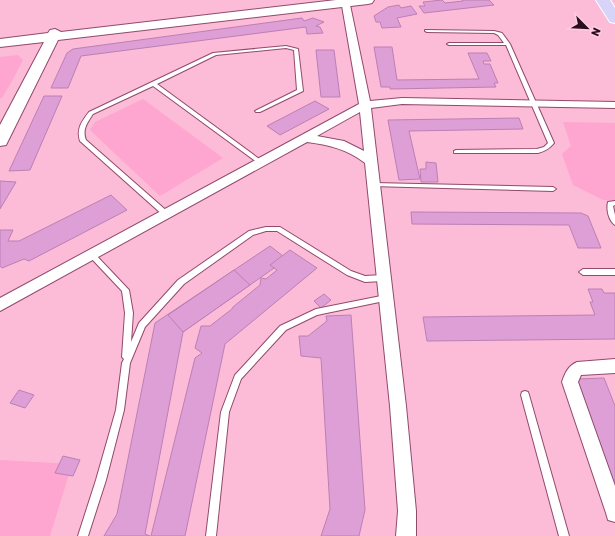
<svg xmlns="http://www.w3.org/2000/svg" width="615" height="536" font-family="Rubik,sans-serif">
<rect width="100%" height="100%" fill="#fcbbd7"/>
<g fill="#fea6cf">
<path d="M18 55 23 60 11 83 2 98H0V57Z"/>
<path d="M143 99 223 158 160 196 90 130 95 122Z"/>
<path d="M563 122 615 123V201L603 200 573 185 562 154 571 146Z"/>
<path d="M0 460 72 464 50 536H0Z"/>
</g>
<g fill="#de9fd7" stroke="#bc7fb5">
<path d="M442 0 445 3 463 1 462 0H489L494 5 424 13 419 6H425L423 2Z"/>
<path d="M399 5 401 8 411 6 417 14 397 18 401 27 382 28 380 22H376L374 16 388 7Z"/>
<path d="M302 18 304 21 313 18 324 22 316 26 320 27 323 33 307 34 306 27 81 56 68 88H51L67 53 73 49Z"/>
<path d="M374 47H392L397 80 479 79 468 53H487L491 61H483L484 64H490L498 83H494L496 87 390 89V87H381Z"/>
<path d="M316 50H334L340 97H321Z"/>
<path d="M44 96H62L30 170 9 171Z"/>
<path d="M315 101 329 109 280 135 267 126Z"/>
<path d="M519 118 523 129 409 131 420 179 399 180 388 120Z"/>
<path d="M426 162 436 163 438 182H421L420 169H426Z"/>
<path d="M0 181 16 182 0 209Z"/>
<path d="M111 195 127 210 29 261 24 259 2 268 0 266V230H13L8 241H19Z"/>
<path d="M411 212 581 213 588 216 601 248H578L569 225 412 224Z"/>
<path d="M270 246 287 259 183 332 145 534 150 536H104L117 514 155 323Z"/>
<path d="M290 250 317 268 225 344 185 536H151L195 358 202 353 195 348 201 326H210L232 309 233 307 260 285 261 278 266 279 277 270 270 265Z"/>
<path d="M234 270 250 285 183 332 168 315Z"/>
<path d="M588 289H602L604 293H615V339L427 341 423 317 595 315 590 302H593Z"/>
<path d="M324 294 331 300 321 308 314 301Z"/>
<path d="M351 315 365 510 359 536H321L330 509 321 358 301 356 299 336H308L327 321 326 316Z"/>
<path d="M604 378 615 406V485H611L576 379Z"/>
<path d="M19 390 34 395 25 408 10 403Z"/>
<path d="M63 456 80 460 73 476 55 473Z"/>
</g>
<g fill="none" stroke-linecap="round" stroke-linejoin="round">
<defs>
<g id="lane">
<path d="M425 30 494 31 502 33 510 44 554 143C549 149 545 151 538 153H454V151L456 150 537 149 544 147 548 143 506 45H449L447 44 449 43H504L498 35 494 33 427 32 425 31Z"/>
<path d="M286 46 298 49 303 91 260 112H256L255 111 297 90 294 50 286 48 216 55 157 84 262 161V163H258L153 86 93 114C87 123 82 130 86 140L168 212 169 214 168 216H164L80 141C76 129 82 121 89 112L213 53Z"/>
<path d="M373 183 553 187 556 189 553 191 371 186 370 185Z"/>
<path d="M615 201V205L613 206 615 215V225C609 221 606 210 608 202Z"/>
<path d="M266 227H280L351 271 365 276 383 275 386 276 387 278 386 280 383 281 365 282 347 275 277 231H266L253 235 184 284 145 327 130 363 124 410 106 480 88 536H78L96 480 116 410 122 363 124 359 122 357 125 313 122 291 90 257 89 255 90 253H94L129 290 133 313 131 342 139 323 178 280 249 231Z"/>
<path d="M583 269H615V275H583L579 272Z"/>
<path d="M386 295 389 296 390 298 389 300 317 315 286 330 241 379 229 412 216 536H206L221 412 235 375 280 326 316 309Z"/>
<path d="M525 391 528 392 529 395 569 536H559L521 395 522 392Z"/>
</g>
<g id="street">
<path d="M341 0H349L370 101 402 98 615 102V108L402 104 371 108 406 406 416 511V536H396L398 511 390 406 365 163C347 149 329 145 307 142L0 311V298L359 104ZM360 112 364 151 344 141 317 136Z"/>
<path d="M615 359V373L581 375 578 382 615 486V522L608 520 606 513 562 382C565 373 568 366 577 362Z"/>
</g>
<path id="secondary" d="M336 0H374L372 3 368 4 58 40 8 141 6 145 0 146V125L44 42 0 47V39L48 33 50 30 55 29 61 32Z"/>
<path id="primary" d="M596 0H610L615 8V23L610 22Z"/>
</defs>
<use href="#lane" stroke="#904a6c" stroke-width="2"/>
<use href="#street" stroke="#904a6c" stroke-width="2"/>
<use href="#secondary" stroke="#904a6c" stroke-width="2"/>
<use href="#primary" stroke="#fff" stroke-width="2"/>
<use href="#lane" fill="#fff" fill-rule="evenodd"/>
<use href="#street" fill="#fff" fill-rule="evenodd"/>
<use href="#secondary" fill="#fff" fill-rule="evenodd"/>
<use href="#primary" fill="#d8d3f8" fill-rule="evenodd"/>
</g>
<g transform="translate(587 28) rotate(114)" stroke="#ffcde3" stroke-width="3" paint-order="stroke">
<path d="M0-3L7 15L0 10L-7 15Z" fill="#2b0e1d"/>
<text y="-6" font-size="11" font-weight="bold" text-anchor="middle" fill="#2b0e1d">N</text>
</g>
</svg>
